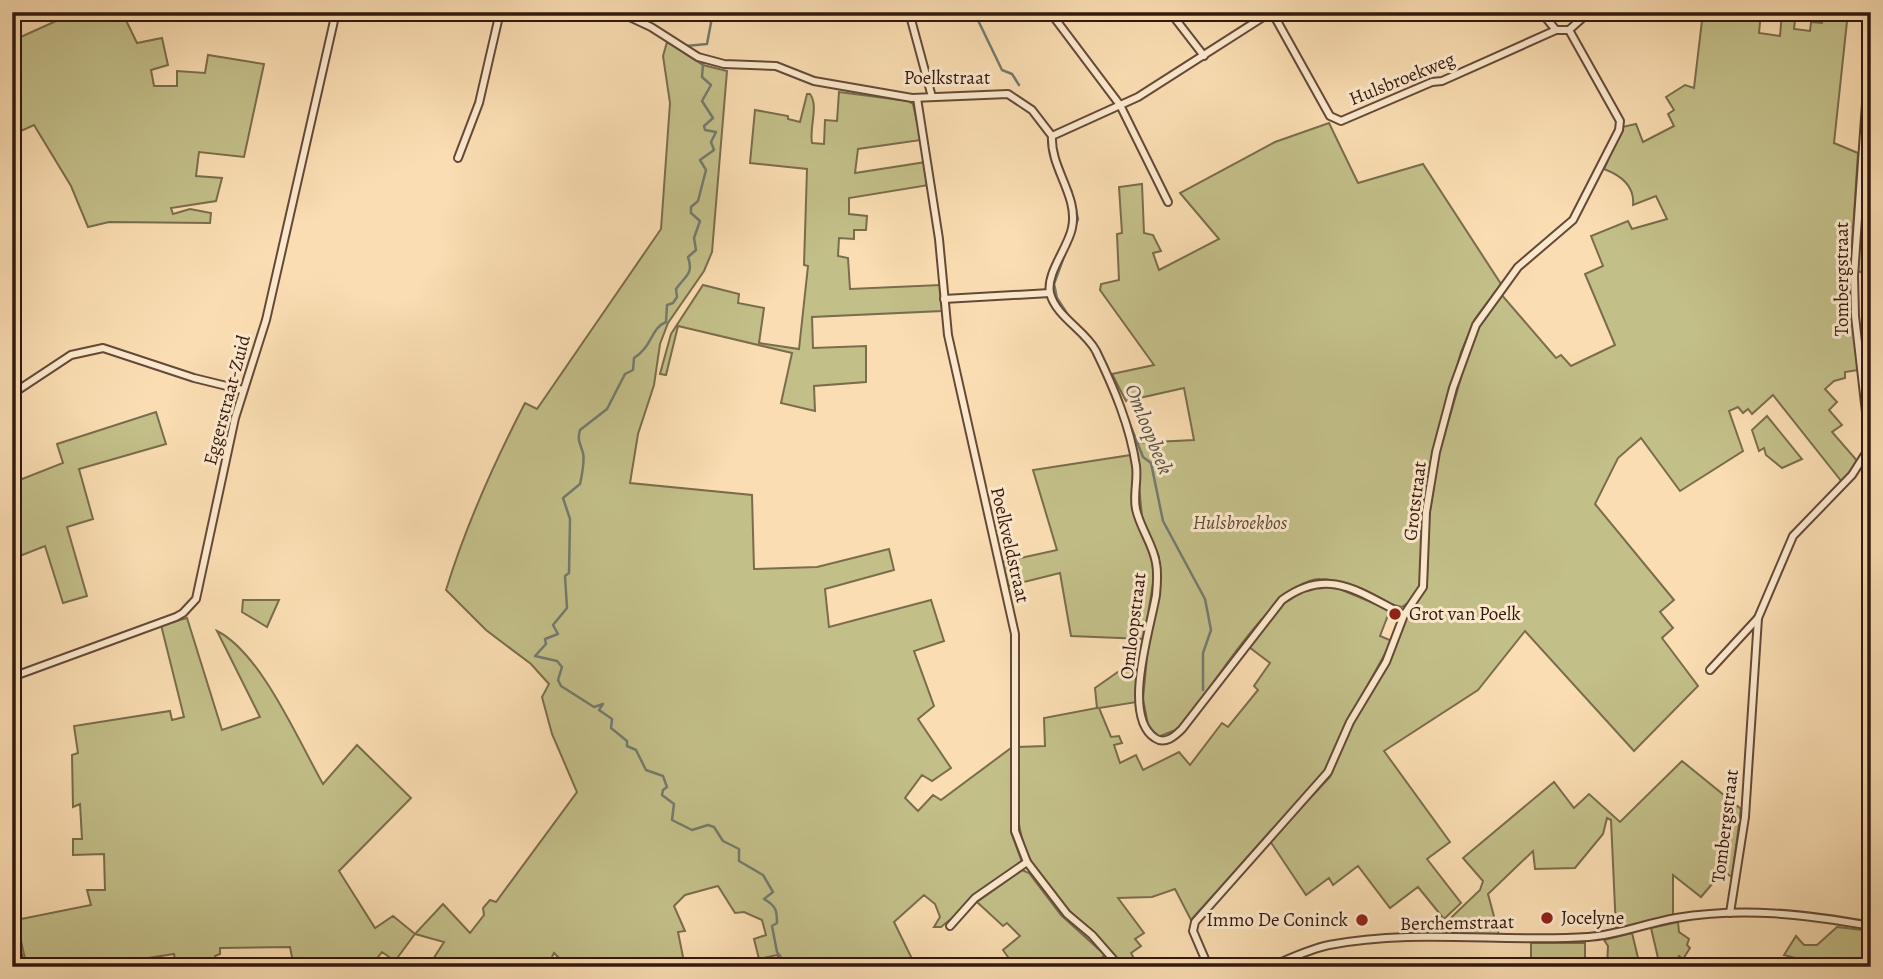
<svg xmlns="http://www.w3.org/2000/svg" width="1883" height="979" font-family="Alegreya,serif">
<rect width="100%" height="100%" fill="#faddb2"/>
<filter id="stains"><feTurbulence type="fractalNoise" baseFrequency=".00286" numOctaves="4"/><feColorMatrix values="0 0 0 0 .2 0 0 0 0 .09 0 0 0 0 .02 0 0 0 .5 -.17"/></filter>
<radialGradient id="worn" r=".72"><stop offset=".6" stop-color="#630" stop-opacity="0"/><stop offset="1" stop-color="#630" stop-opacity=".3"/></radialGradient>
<g fill="#c3bf89" stroke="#7a6c4c" stroke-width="2">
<path d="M76 12H93L98 21 115 12H122L137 43 162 38 168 65 151 70 154 86H177V71L205 73 208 55 264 64 244 157 199 152 196 176 222 178 216 201 171 208 173 214 190 209 211 213 210 223 109 222 88 227 71 186 34 125 12 135 14 40Z"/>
<path d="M1703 12H1761L1759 33 1780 36 1782 12H1796L1794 29 1810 31 1811 22 1822 23 1823 12H1848L1834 143 1858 153 1849 293 1858 370 1845 372V378L1834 381 1825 389 1837 402 1829 410 1842 425 1832 432 1859 463 1842 482 1773 395 1752 414 1748 409 1743 413 1738 407 1729 411 1743 451 1680 491 1641 438 1618 458 1595 504 1674 600 1660 612 1673 628 1662 638 1698 686 1634 751 1525 631 1478 690 1384 751 1450 842 1427 859 1461 903 1444 919 1418 887 1390 908 1358 866 1333 885 1329 878 1306 895 1270 841 1330 777 1352 723 1392 654 1406 618 1423 593 1427 579 1429 517 1439 454 1471 343 1479 325 1501 294 1556 358 1561 355 1571 366 1615 345 1585 274 1603 266 1591 236 1628 221 1632 229 1667 219 1656 196 1633 205C1635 185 1620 175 1604 169L1622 127 1636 124 1643 142 1674 126 1668 114 1674 110 1666 97 1685 85 1694 88Z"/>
<path d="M667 42 703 65 727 71 712 252 704 271 668 323 660 344 654 385 638 434 630 483 752 495 754 569 817 567 889 549 894 570 825 589 829 627 931 600 944 641 914 651 934 706 918 719 951 768 932 781 922 775 905 798 918 811 933 795 941 800 1011 748V832L1022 862 941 927H934L940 917 935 904 924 895 894 922 916 967H785L777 955 759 959 754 939 766 935 762 920 744 912 735 913 718 886 685 895 674 906 685 931 678 932 685 967H568L554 953 547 967H428L444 942 415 934 395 961 382 952 370 967H294L290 947 220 948V954L215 956 216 967H176L174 954 129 961V958L109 961 110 965 102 967H27L16 920 91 905 87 890H105L104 854 73 855V839H82L80 804 73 807 72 755 78 753 74 726 170 711 172 720 184 717 161 625 187 618 222 730 260 717 217 631C261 653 298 740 323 784L357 745 411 798 339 871 375 928 393 916 415 934 443 904 470 933 484 915 483 908 490 900 496 902 577 792 552 734 542 697 549 684 531 664 486 630 446 590C466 525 494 463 525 403L537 409 661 229 670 103 663 56Z"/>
<path d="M839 92 908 101 913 104 921 140 858 149 855 173 926 162 929 185 849 198V214L867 216 866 230H854V239L839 238 838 256 848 258 850 289 940 285 942 311 812 317 813 348 866 346V382L814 386 815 411 781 403 792 353 678 326 666 375 660 374 671 334 703 285 739 294 738 303 764 308 759 343 799 349 808 266 804 265 807 169 750 163 755 110 788 116V119L800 122 807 94H810C819 106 809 127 812 143L824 144 825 120 837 121Z"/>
<path d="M1329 123 1358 183 1423 164 1501 284 1475 319 1461 352 1435 445 1420 585 1412 600 1402 607C1374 602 1350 579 1320 579 1278 578 1212 687 1186 721L1178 729 1158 737 1148 725 1143 699 1149 636 1159 590V557L1142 517 1135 443 1194 440 1184 388 1126 401 1112 374 1154 365 1100 290 1101 284 1119 280 1117 234 1122 233 1119 187 1142 184 1144 233 1153 235 1161 251 1153 253 1159 270 1219 239 1180 193 1275 142Z"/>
<path d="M1867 124H1871V276L1858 271Z"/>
<path d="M156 412 166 444 79 469 93 519 67 527 87 596 63 603 45 546 12 559V483L63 463 57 444Z"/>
<path d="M1767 416 1802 459 1782 468 1766 455 1764 448 1759 451 1752 430Z"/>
<path d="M1131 455 1134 474 1132 492 1155 571 1144 639 1071 636 1060 573 1008 586 1002 562 1057 550 1033 470Z"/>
<path d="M1330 585 1390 610 1380 636 1392 641 1349 719 1324 772 1191 920 1175 889 1152 897 1118 898 1144 933 1135 939 1141 946 1131 953 1139 967H1124C1091 926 1035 891 1022 838 1014 809 1017 777 1017 747L1045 746 1044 718 1097 708 1095 688 1135 660 1141 661 1137 702 1099 708 1111 737 1119 736 1122 743 1114 745 1120 763 1136 755 1143 770 1179 752 1190 765 1222 723 1228 727 1258 690 1254 686 1270 663 1249 647C1275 613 1285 588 1330 585Z"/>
<path d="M243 600H279L267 627 242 612Z"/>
<path d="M1682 761 1741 809 1732 877 1723 871 1701 897 1673 875V916L1616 929 1611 820 1607 818 1603 834 1575 868 1535 869 1533 851 1488 894 1499 935 1434 934 1480 890 1483 881 1463 858 1554 782 1574 808 1589 794 1620 822Z"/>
<path d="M1022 870 1029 873 1061 915 1105 955 1090 967H1015L1003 950 1020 936 1007 923 1003 926 977 902Z"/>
<path d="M1678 922 1679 932 1689 939 1687 945 1690 948 1683 959 1679 956 1672 967H1607L1608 946 1604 940 1632 933 1639 962 1658 958 1651 928Z"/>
<path d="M1837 927 1871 931V967H1799L1796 958 1784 955 1796 936 1804 945H1817Z"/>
<rect x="1531" y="943" width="54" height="24"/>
</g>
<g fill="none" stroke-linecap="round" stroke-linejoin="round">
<g stroke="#737a6e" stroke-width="2.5">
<path d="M974 12 1002 70 1012 74 1019 85"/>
<path d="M704 56 686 46 707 44 713 12"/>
<path d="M703 64 702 77 711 85 702 101 713 118 704 126 705 130 716 132 711 142 714 150 700 160 706 170 698 201 691 207V213L700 221 694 238 696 250 688 257C694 274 685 276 676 289L677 297 673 303 667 305 666 322C651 328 652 347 634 358L633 370 625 374 607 409 580 430C577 441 580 442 583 453 585 462 582 474 580 484L563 498 570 519 569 573 565 576 567 608 553 625 558 634 545 639 546 644 535 656 557 661 562 667 558 680 561 686 594 707 603 704 599 710 612 719 611 728 627 741V746L636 750 646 770 663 776 667 787 663 790 662 795 674 804 672 820 692 830 708 825 714 827 723 841 739 849V861L763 875 773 892 764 899C776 906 777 910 777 923L772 926 777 952 788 967"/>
<path d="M1070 318 1057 298 1054 284 1078 219 1071 190"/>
<path d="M1075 323 1088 335"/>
<path d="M1114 384 1143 457 1151 463 1163 521 1205 599 1211 630 1203 653V690"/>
</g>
<defs>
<g id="minor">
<path d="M619 12 651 27 698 57 724 64 776 66 814 81 912 98 1008 94 1032 110 1052 136"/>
<path d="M909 12 932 97"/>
<path d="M1054 12 1056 20 1120 105 1168 202"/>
<path d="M1170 12 1204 56"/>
<path d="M1272 12 1330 116 1341 121 1432 82 1442 81 1556 30"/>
<path d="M1541 12 1556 30H1569L1589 12"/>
<path d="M917 98 939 239 948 335 1015 634V831L1027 862 1067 914 1092 935 1120 967"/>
<path d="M1052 136C1050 168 1079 196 1072 228 1068 248 1046 273 1050 293 1056 317 1085 330 1096 351 1114 388 1130 426 1136 466 1138 481 1133 495 1136 509 1140 528 1153 544 1156 563 1158 573 1157 585 1156 595 1151 627 1121 716 1155 738 1165 745 1175 736 1182 729L1282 600C1328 566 1359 592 1404 615"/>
<path d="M1052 136 1138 97 1271 12"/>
<path d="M458 158 479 103 500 12"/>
<path d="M944 299 1050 293"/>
<path d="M12 394 71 355 103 348 194 378 243 390"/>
<path d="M1710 670 1758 618"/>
<path d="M12 677 176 617 183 613 196 599 235 418 266 320 336 12"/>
<path d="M1730 913 1745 817 1758 618 1793 536 1852 475 1866 453 1867 421 1855 316 1854 276 1871 32"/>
<path d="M950 926 975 898 1027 862"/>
<path d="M12 933 21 967"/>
<path d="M1208 966 1193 931 1195 922 1328 772 1350 722 1386 662 1404 615 1423 587 1426 512 1436 452 1453 388 1476 325 1518 267 1573 220 1619 130 1620 121 1569 30"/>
<path d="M1270 967C1289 959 1309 949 1329 945 1415 928 1503 943 1588 937 1618 935 1647 923 1676 918 1743 907 1805 914 1871 926"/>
</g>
</defs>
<use href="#minor" stroke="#644937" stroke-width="10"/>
<use href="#minor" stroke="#fce9cd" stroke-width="6"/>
</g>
<g fill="#8f2418" stroke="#fce9cd" stroke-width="2.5">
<circle cx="1395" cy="614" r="7"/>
<circle cx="1547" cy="918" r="7"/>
<circle cx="1362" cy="920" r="7"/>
</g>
<g text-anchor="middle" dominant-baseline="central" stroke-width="6" stroke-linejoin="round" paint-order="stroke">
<g font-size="19" fill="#32180e" stroke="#fce9cd">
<text x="947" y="78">Poelkstraat</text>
<text transform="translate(1402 79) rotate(-22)">Hulsbroekweg</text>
<text transform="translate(1842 279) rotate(-90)">Tombergstraat</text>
<text transform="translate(227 400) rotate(-75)">Eggerstraat-Zuid</text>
<text transform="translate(1415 501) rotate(-83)">Grotstraat</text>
<text transform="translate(1010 545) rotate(77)">Poelkveldstraat</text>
<text transform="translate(1133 626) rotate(-83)">Omloopstraat</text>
<text transform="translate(1725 826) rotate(-83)">Tombergstraat</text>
<text transform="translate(1457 923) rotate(-1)">Berchemstraat</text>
</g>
<g font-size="19" font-style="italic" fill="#5e4a33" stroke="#fce9cd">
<text x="1240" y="523">Hulsbroekbos</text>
</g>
<g font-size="19" fill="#32180e" stroke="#fce9cd" text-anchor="start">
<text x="1409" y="614">Grot van Poelk</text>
<text x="1561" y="918">Jocelyne</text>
<text x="1348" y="920" text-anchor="end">Immo De Coninck</text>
</g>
<g font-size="21" font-style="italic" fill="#585146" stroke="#fce9cd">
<text transform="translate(1149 429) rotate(68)">Omloopbeek</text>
</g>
</g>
<rect width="1883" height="979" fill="none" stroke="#faddb2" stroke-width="42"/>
<rect x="14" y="14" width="1855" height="951" fill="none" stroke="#32180e" stroke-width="3.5"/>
<rect x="21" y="21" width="1841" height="937" fill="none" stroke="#32180e" stroke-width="2"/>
<rect width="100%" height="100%" filter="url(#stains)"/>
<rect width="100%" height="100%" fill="url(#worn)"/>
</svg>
